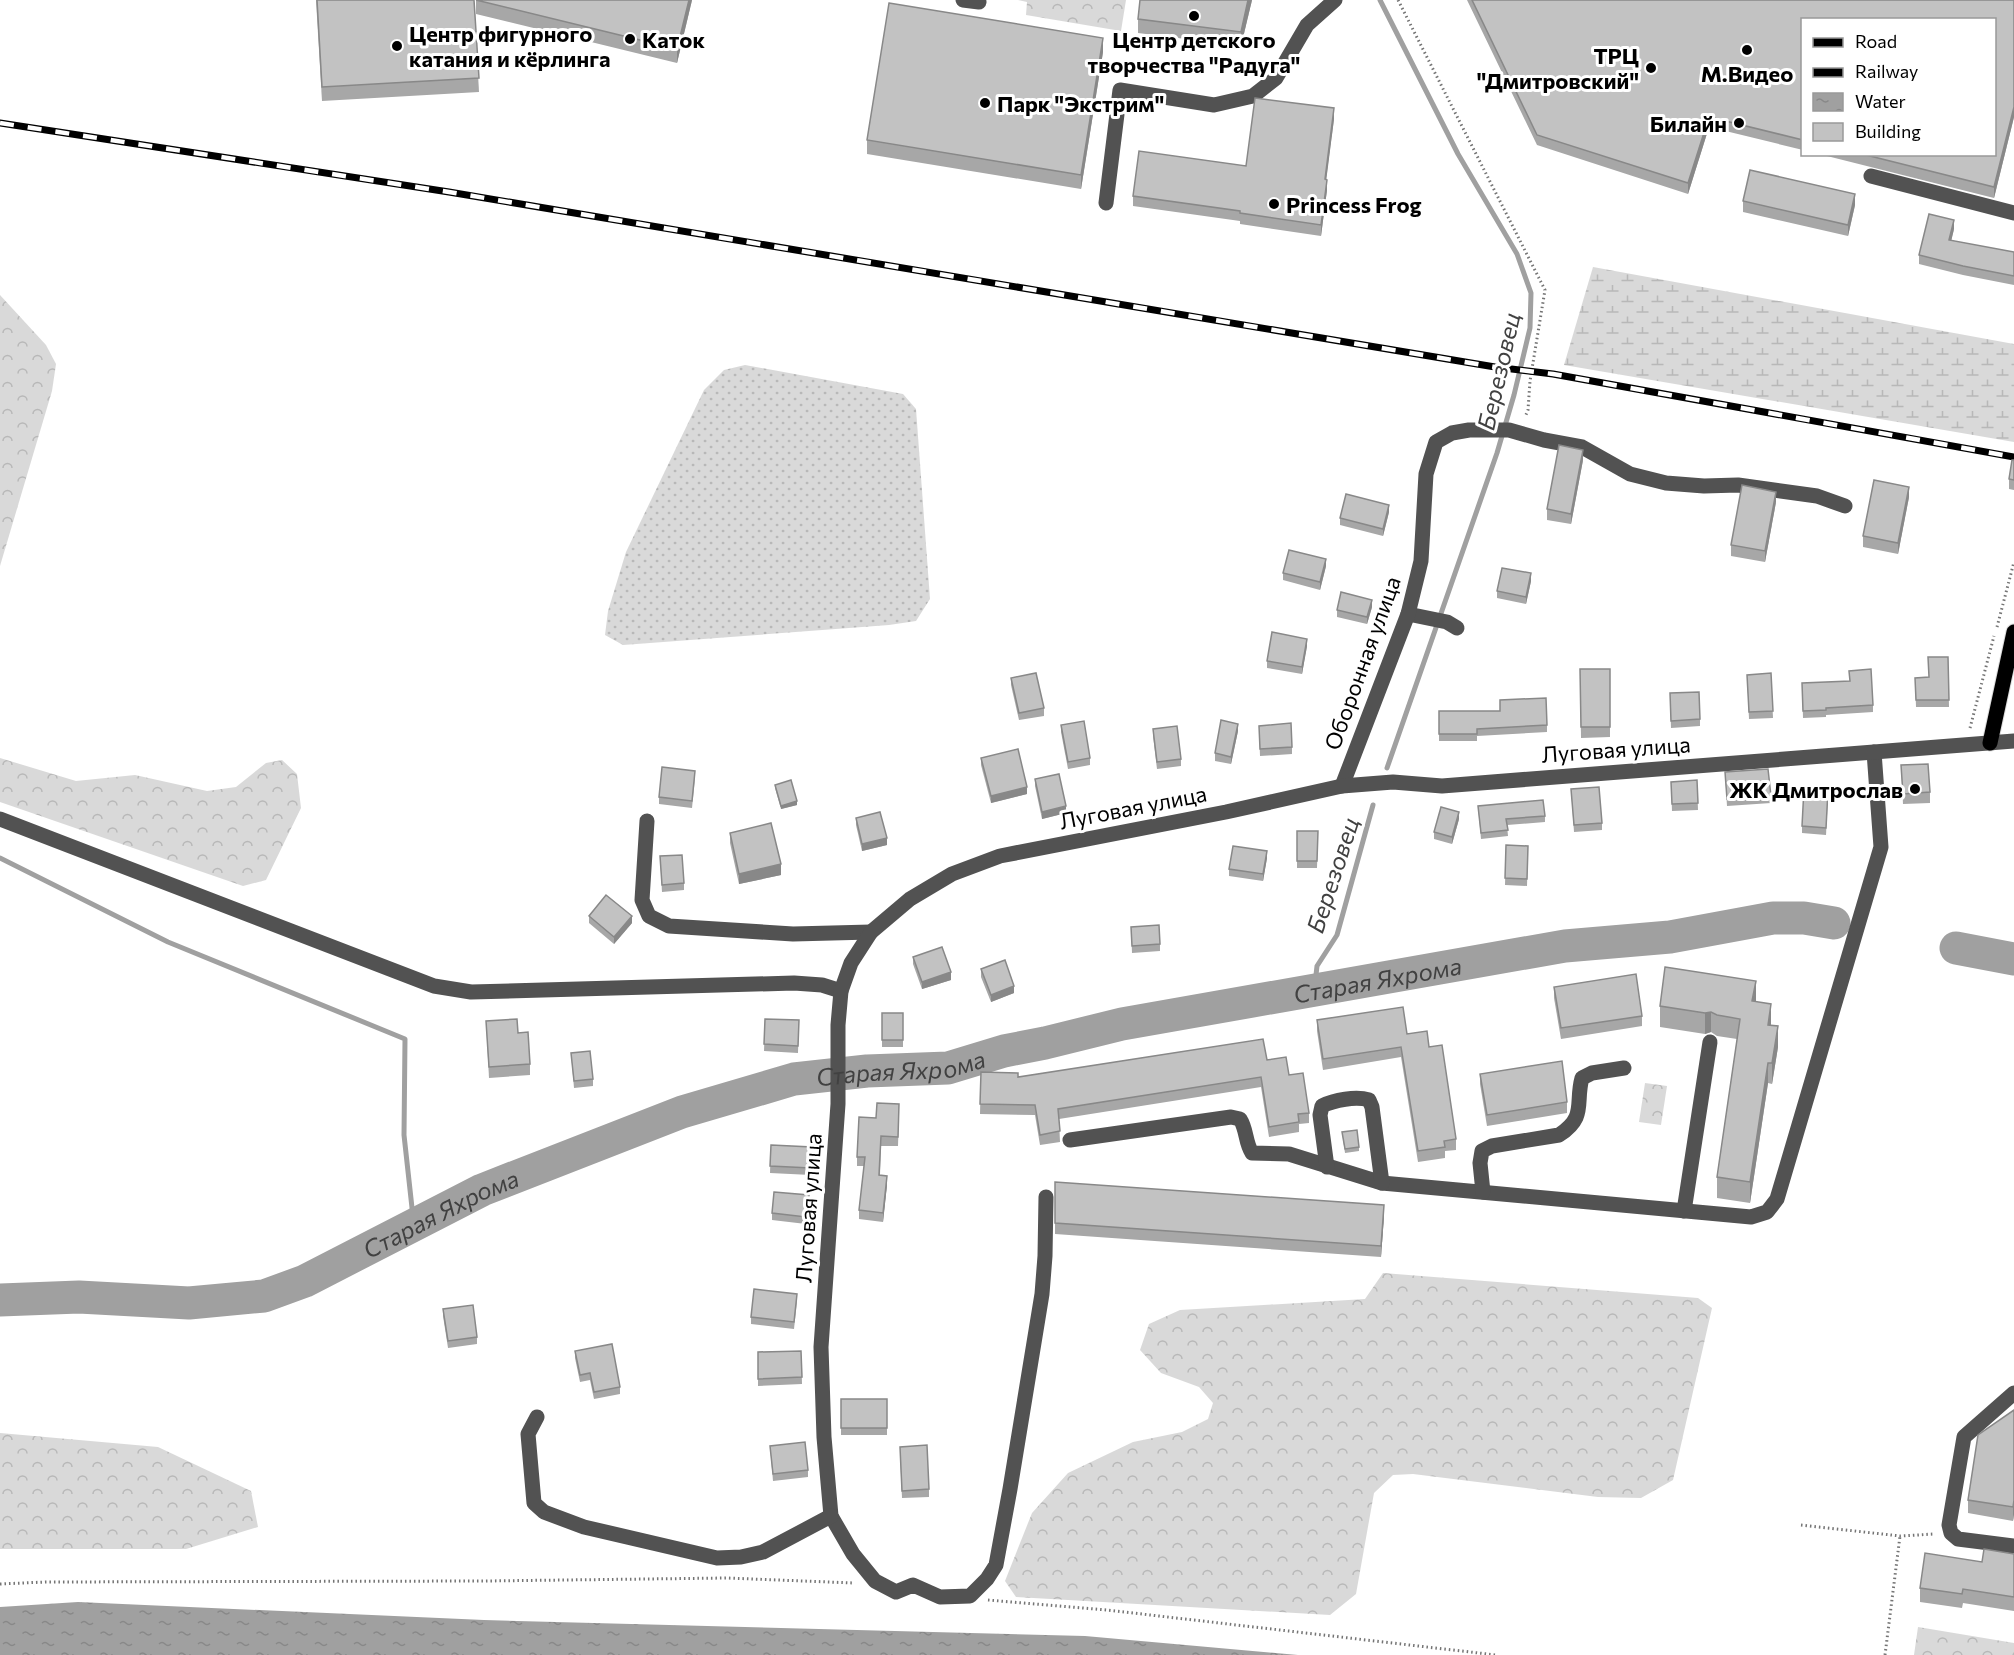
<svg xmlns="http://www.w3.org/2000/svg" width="2014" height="1655" font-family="Commissioner,sans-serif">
<defs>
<pattern id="grass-dots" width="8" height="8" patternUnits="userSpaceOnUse" patternTransform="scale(1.5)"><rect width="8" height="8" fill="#d9d9d9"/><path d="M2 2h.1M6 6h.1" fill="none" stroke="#b8b8b8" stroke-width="1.8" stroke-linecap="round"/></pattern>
<pattern id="forest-crowns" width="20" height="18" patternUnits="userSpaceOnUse" patternTransform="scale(1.5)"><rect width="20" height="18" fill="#d9d9d9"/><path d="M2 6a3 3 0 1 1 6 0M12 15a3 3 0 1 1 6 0" fill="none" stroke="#b8b8b8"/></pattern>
<pattern id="wetland-marsh" width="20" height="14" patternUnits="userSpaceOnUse" patternTransform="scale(1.5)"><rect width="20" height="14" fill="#d9d9d9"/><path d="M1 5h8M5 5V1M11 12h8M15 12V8" fill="none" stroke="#b8b8b8"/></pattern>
<pattern id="water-ripples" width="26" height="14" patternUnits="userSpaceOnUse" patternTransform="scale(1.5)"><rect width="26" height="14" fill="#a0a0a0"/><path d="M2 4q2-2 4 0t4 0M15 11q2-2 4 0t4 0" fill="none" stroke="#888"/></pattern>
</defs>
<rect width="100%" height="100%" fill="#fff"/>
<path fill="url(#grass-dots)" d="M745 365 903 394 916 409 930 599 916 621 889 625 623 645 605 635 608 611 626 552 704 390 724 370Z"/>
<g fill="url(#forest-crowns)">
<path d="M1018 0H1126L1121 31 1026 15 1027 2Z"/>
<path d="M0 295 46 345 56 364 52 391 0 566Z"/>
<path d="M0 758 76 781 135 775 207 791 236 787 266 763 282 760 297 774 301 808 266 880 243 886 0 802Z"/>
<path d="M1645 1083 1667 1086 1661 1125 1639 1122Z"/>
<path d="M1383 1273 1698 1298 1712 1308 1673 1480 1641 1498 1598 1497 1413 1474 1393 1475 1374 1493 1356 1594 1330 1615 1016 1597 1005 1581 1032 1513 1068 1473 1133 1442 1182 1432 1208 1419 1213 1403 1199 1387 1161 1373 1140 1350 1149 1324 1180 1310 1365 1299Z"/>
<path d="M0 1433 158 1447 251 1491 258 1527 186 1549H0Z"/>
<path d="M1918 1627 2014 1643V1655H1914Z"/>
</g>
<path fill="url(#wetland-marsh)" d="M1593 267 2014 344V442L1564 365Z"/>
<path fill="url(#water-ripples)" d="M78 1602 484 1620 1085 1636 1298 1655H0V1607Z"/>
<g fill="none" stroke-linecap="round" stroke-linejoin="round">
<g stroke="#a0a0a0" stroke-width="5">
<path d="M1380 0 1458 154 1517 254 1531 293 1530 328 1514 395 1497 453 1387 768"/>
<path d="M0 858 168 942 405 1039 404 1135 414 1226"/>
<path d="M1323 987 1316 975 1317 966 1337 935 1373 805"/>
</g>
<g stroke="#a0a0a0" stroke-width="33">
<path d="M1956 948 2014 959"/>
<path id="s1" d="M0 1300 79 1297 189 1303 264 1296 305 1281 482 1190 682 1112 794 1079 867 1071 948 1068 1004 1051 1045 1043 1122 1024 1565 946 1670 937 1773 918H1804L1834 923"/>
</g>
<defs>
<path id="major" d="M1990 743 2014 632"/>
</defs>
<use href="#major" stroke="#dbdbdb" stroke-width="17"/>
<g stroke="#747474" stroke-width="3" stroke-dasharray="1.5 3" stroke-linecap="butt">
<path d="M1398 0 1545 290 1530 381 1528 410 1525 417"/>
<path d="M1997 627 2014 562"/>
<path d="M1970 728 1994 636"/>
<path d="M1801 1525 1900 1536 1934 1534"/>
<path d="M0 1584 45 1582 485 1581 727 1578 854 1583"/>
<path d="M988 1600 1107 1610 1496 1655"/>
<path d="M1885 1655 1900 1536"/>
</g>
<g stroke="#525252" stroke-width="15">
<path d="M963 0 979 2"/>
<path d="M1871 176 2014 213"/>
<path d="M1106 203 1120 90 1214 105 1253 96 1276 78 1307 25 1335 0"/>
<path d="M1408 614 1447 622 1457 628"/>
<path d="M1342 786 1408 614 1421 561 1426 474 1436 442 1452 433 1469 430H1509L1544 440 1582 447 1630 474 1666 483 1704 486 1738 485 1817 496 1845 506"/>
<path d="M0 819 434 986 471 992 794 983 822 985 841 991"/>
<path d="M647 821 642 900 649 916 669 926 793 934 871 932"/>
<path d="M1070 1140 1231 1117 1240 1119C1247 1130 1245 1142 1252 1153L1289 1154 1382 1183 1751 1217 1767 1212 1777 1199 1881 847 1874 752"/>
<path d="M1327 1167 1320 1115 1322 1106C1334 1100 1356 1096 1369 1100L1372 1107 1382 1183"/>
<path d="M1483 1192 1480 1163 1482 1151 1492 1146 1559 1135C1587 1117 1575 1103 1582 1078L1592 1073 1624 1068"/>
<path d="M1046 1197 1045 1256 1042 1294 1010 1489 996 1565 987 1579 970 1596 940 1597 913 1585 896 1592 875 1581 853 1554 831 1516 824 1437 821 1347 838 1104V1025L841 991 851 963 871 932 910 899 952 874 1000 856 1226 812 1342 786 1393 782 1442 786 2014 741"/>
<path d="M1684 1211 1710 1042"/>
<path d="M2014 1393 1964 1437 1949 1525 1951 1533 1958 1539 2014 1546"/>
<path d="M537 1417 528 1434 534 1503 544 1512 584 1527 717 1558 741 1557 763 1552 831 1516"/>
</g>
<use href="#major" stroke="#000" stroke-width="15"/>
<defs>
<path id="rail" d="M0 123 449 192 1495 367 1553 374 2014 457"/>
</defs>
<use href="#rail" stroke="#000" stroke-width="7"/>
<use href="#rail" stroke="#fff" stroke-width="4.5" stroke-dasharray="14" stroke-linecap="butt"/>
</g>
<g fill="#a7a7a7">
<path d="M316 0H474L479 92 322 101Z"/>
<path d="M476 0H692L677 63 476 14Z"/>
<path d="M1252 0 1241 46 1138 33V19Z"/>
<path d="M1467 0H2014V117L1994 198 1819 154H1995L1803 20V150L1709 127 1688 194 1537 145Z"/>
<path d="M1103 52 1081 189 867 154V140Z"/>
<path d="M1334 119 1326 179 1327 190 1321 236 1240 224V221L1133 206V196L1246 166Z"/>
<path d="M1743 201 1855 205 1848 236 1743 212Z"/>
<path d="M1954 229 1951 241 2014 252V285L1963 275 1919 264V255Z"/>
<path d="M1583 460 1571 524 1547 520V509Z"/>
<path d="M2014 460V490L2009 489V479Z"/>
<path d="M1909 497 1898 554 1863 547V536Z"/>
<path d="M1776 502 1765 562 1731 556V545Z"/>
<path d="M1389 512 1383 536 1340 525V518Z"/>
<path d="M1326 566 1320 590 1283 580V573Z"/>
<path d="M1531 581 1526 604 1497 598V591Z"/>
<path d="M1372 607 1367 624 1337 617V610Z"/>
<path d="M1307 646 1302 674 1267 668V661Z"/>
<path d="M1948 657 1949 707H1916L1915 678H1929Z"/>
<path d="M1580 669H1610V737L1581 738Z"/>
<path d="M1771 673 1773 718 1749 719 1747 675Z"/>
<path d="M1011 678 1044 708V716L1019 720 1011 685Z"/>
<path d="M1802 683 1873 705V712L1826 715V717L1803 718Z"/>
<path d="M1670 700 1700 719V726L1671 728Z"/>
<path d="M1439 711 1547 725V732L1477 736V741H1439Z"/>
<path d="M1061 725 1090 758V765L1068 769 1061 732Z"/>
<path d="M1259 726 1292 747V754L1260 756Z"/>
<path d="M1153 729 1181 759V766L1157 769 1153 736Z"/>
<path d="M1238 731 1231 764 1215 761V753Z"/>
<path d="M981 758 1027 794 991 803 981 765Z"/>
<path d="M1901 765 1930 792V803L1903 804Z"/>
<path d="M1725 772 1771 796V803L1727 806Z"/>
<path d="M695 778 692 808 659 804V797Z"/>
<path d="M1035 779 1066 813 1042 819 1035 786Z"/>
<path d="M1697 780 1698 810 1672 811 1671 782Z"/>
<path d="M775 785 797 805 781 809 775 788Z"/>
<path d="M1571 789 1602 823V830L1574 832Z"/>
<path d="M1828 797 1826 835 1802 833V826Z"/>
<path d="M1478 806 1545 816V822L1507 825 1508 836 1481 839Z"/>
<path d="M856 818 887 845 862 851 856 825Z"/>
<path d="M1459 819 1452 844 1434 839V832Z"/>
<path d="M1297 831H1318L1317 868H1297Z"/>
<path d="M730 833 781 875 739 884 730 843Z"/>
<path d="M1506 845 1528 846 1527 886 1505 885Z"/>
<path d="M660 856 684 883V890L662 892Z"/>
<path d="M1267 858 1263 881 1229 876V869Z"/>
<path d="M589 916 632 923 614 944 589 923Z"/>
<path d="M1131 927 1160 944V951L1132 953Z"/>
<path d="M913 957 951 980 922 989 913 964Z"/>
<path d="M981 969 1014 993 991 1002 981 977Z"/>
<path d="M1554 987 1642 1016V1026L1561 1039 1554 998Z"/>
<path d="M1756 1001 1771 1025 1778 1047 1772 1084 1768 1083 1750 1203 1717 1198V1177L1737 1039 1717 1036 1711 1032 1705 1034 1660 1027V1006Z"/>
<rect x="882" y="1013" width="21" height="34"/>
<path d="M765 1019 799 1020 798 1053 764 1051Z"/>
<path d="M1317 1020 1407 1034 1429 1047 1456 1139V1150L1445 1151V1158L1418 1162 1401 1057 1323 1070 1317 1031Z"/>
<path d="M486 1021 518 1033 530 1064V1075L489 1078Z"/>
<path d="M571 1053 593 1079V1086L574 1088Z"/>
<path d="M1267 1060 1289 1075 1309 1113V1123L1299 1124V1132L1269 1137 1261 1087 1059 1119 1060 1142 1040 1145 1035 1115 980 1114 981 1072 1018 1077Z"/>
<path d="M1480 1074 1567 1102V1113L1487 1126 1480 1084Z"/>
<path d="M899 1114 898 1146H881L880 1175 887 1185 883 1222 859 1219V1210L864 1166H857V1157L876 1118Z"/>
<path d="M1342 1132 1359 1147V1151L1345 1153Z"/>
<path d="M771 1145 812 1147 811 1175 770 1173Z"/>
<path d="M1055 1182 1384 1216 1381 1257 1055 1234Z"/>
<path d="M809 1202 806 1224 772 1220V1213Z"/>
<path d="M797 1301 794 1329 751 1324V1317Z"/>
<path d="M443 1309 477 1337V1344L448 1348 443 1316Z"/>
<path d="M575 1351 620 1387V1394L594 1399 590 1380 580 1382 575 1358Z"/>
<path d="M801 1351 802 1384 758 1386V1352Z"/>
<rect x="841" y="1399" width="46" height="36"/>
<path d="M2014 1410V1514L2013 1521 1968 1513V1500Z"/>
<path d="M770 1446 808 1470V1477L773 1481Z"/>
<path d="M900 1454 929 1489V1497L902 1498Z"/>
<path d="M2014 1554V1611L1963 1603 1962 1608 1920 1602V1588L1982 1562Z"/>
</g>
<g fill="#888">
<path d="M689 0H692L677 63V49Z"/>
<path d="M1248 0H1252L1241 46V32Z"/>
<path d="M1103 38V52L1081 189V175Z"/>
<path d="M2014 107V117L1994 198V187Z"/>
<path d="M1334 108V119L1325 190V179Z"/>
<path d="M1709 117V127L1688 194V183Z"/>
<path d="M1327 180V190L1321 236V225Z"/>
<path d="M1855 194V205L1848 236V225Z"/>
<path d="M1954 220V229L1949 250V240Z"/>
<path d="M1583 450V460L1571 524V514Z"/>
<path d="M1909 487V497L1898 554V543Z"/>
<path d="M1776 492V502L1765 562V551Z"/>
<path d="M1389 505V512L1383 536V529Z"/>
<path d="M1326 559V566L1320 590V582Z"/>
<path d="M1531 573V581L1526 604V597Z"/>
<path d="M1372 600V607L1367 624V617Z"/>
<path d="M1307 639V646L1302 674V667Z"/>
<path d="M1238 724V731L1231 764V757Z"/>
<path d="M1027 787V794L991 803V796Z"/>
<path d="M797 801V805L781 809V806Z"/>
<path d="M1066 806V813L1042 819V812Z"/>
<path d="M1459 812V819L1452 844V837Z"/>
<path d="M887 838V845L862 851V844Z"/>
<path d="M1267 851V858L1263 881V874Z"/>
<path d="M781 864V875L739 884V874Z"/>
<path d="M632 916V923L614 944V937Z"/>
<path d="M951 972V980L922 989V982Z"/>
<path d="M1756 981V1001H1752Z"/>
<path d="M1014 986V993L991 1002V995Z"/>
<path d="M1771 1004V1024L1768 1045V1025Z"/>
<path d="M1711 1012V1032L1705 1034V1013Z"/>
<path d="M1778 1026V1047L1772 1084V1063Z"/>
<path d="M1768 1063V1083L1750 1203V1182Z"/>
<path d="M887 1176V1185L883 1222V1213Z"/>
<path d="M1384 1205V1216L1381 1257V1246Z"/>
<path d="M2014 1500V1514L2013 1521V1507Z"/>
</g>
<g fill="#c2c2c2" stroke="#888" stroke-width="1.5">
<path d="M317 0H474L479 78 322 87Z"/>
<path d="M476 0H689L677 49Z"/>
<path d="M1140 0H1248L1241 32 1138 19Z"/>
<path d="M1472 0H2014V107L1994 187 1862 154H1995V20H1803V140L1709 117 1688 183 1537 135Z"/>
<path d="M889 3 1103 38 1081 175 867 140Z"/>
<path d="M1255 98 1334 108 1325 179 1327 180 1321 225 1240 213V211L1133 196 1139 151 1246 166Z"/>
<path d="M1750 170 1855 194 1848 225 1743 201Z"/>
<path d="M1929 214 1954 220 1949 240 2014 252V276L1963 266 1919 255Z"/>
<path d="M1559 445 1583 450 1571 514 1547 509Z"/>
<path d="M2012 460H2014V480L2009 479Z"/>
<path d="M1874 480 1909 487 1898 543 1863 536Z"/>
<path d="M1742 485 1776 492 1765 551 1731 545Z"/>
<path d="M1346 494 1389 505 1383 529 1340 518Z"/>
<path d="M1289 550 1326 559 1320 582 1283 573Z"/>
<path d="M1502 568 1531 573 1526 597 1497 591Z"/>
<path d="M1341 592 1372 600 1367 617 1337 610Z"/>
<path d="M1272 632 1307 639 1302 667 1267 661Z"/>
<path d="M1928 657H1948L1949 700H1916L1915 678 1929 677Z"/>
<path d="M1580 669H1610V727H1581Z"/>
<path d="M1871 669 1873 705 1826 708V710L1803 711 1802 683 1850 681 1849 671Z"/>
<path d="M1036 673 1044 708 1019 713 1011 678Z"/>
<path d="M1771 673 1773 711 1749 712 1747 675Z"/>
<path d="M1699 692 1700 719 1671 721 1670 693Z"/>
<path d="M1546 698 1547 725 1477 729V734H1439V711H1500V700Z"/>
<path d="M1221 720 1238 724 1231 757 1215 753Z"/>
<path d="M1084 721 1090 758 1068 762 1061 725Z"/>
<path d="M1291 723 1292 747 1260 749 1259 726Z"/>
<path d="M1177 726 1181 759 1157 762 1153 729Z"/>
<path d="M1018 749 1027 787 991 796 981 758Z"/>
<path d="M1928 764 1930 792 1903 794 1901 765Z"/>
<path d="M662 767 695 771 692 801 659 797Z"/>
<path d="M1768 769 1771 796 1727 799 1725 772Z"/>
<path d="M1059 774 1066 806 1042 812 1035 779Z"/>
<path d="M791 780 797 801 781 806 775 785Z"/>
<path d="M1697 780 1698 803 1672 804 1671 782Z"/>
<path d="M1599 787 1602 823 1574 825 1571 789Z"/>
<path d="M1804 788 1828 790 1826 828 1802 826Z"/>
<path d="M1543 800 1545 816 1506 819 1508 830 1481 833 1478 806Z"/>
<path d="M1441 807 1459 812 1452 837 1434 832Z"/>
<path d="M880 812 887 838 862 844 856 818Z"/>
<path d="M771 823 781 864 739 874 730 833Z"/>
<path d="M1297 831H1318L1317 861H1297Z"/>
<path d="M1506 845 1528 846 1527 879 1505 878Z"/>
<path d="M1233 846 1267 851 1263 874 1229 869Z"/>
<path d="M682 855 684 883 662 885 660 856Z"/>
<path d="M606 895 632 916 614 937 589 916Z"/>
<path d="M1159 925 1160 944 1132 946 1131 927Z"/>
<path d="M942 947 951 972 922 982 913 957Z"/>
<path d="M1005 960 1014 986 991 995 981 969Z"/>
<path d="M1665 967 1756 981 1752 1001 1771 1004 1768 1025 1778 1026 1772 1063H1768L1750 1182 1717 1177 1740 1019 1717 1015 1711 1012 1705 1013 1660 1006Z"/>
<path d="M1636 974 1642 1016 1561 1028 1554 987Z"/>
<path d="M1403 1007 1407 1034 1427 1031 1429 1047 1442 1045 1456 1139 1444 1141 1445 1147 1418 1151 1401 1047 1323 1059 1317 1020Z"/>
<rect x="882" y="1013" width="21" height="27"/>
<path d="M517 1019 518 1033 528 1032 530 1064 489 1067 486 1021Z"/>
<path d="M765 1019 799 1020 798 1046 764 1044Z"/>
<path d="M1263 1039 1267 1060 1286 1057 1289 1075 1303 1073 1309 1113 1298 1114 1299 1122 1269 1127 1261 1077 1058 1109 1060 1131 1040 1135 1035 1105 980 1104 981 1072 1018 1073V1077Z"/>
<path d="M590 1051 593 1079 574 1081 571 1053Z"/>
<path d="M1562 1061 1567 1102 1487 1115 1480 1074Z"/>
<path d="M877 1103 899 1104 898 1137 881 1136 879 1175 887 1176 883 1213 859 1210 865 1157H857L859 1117 876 1118Z"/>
<path d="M1357 1130 1359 1147 1345 1149 1342 1132Z"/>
<path d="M771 1145 812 1147 811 1168 770 1166Z"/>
<path d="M1055 1182 1384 1205 1381 1246 1055 1223Z"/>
<path d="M774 1192 809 1195 806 1217 772 1213Z"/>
<path d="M754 1289 797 1294 794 1322 751 1317Z"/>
<path d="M473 1305 477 1337 448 1341 443 1309Z"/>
<path d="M612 1344 620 1387 594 1392 590 1373 580 1375 575 1351Z"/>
<path d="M801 1351 802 1377 758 1379V1352Z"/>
<rect x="841" y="1399" width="46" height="29"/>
<path d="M2014 1410V1500L2013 1507 1968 1500 1978 1435Z"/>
<path d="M805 1442 808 1470 773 1474 770 1446Z"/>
<path d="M927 1445 929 1489 902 1491 900 1447Z"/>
<path d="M1984 1549 2014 1554V1597L1963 1589 1962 1594 1920 1588 1925 1553 1982 1562Z"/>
</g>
<g fill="#000" stroke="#fff" stroke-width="2">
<circle cx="1194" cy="16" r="6"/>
<circle cx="630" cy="39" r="6"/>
<circle cx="397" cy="46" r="6"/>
<circle cx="1747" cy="50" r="6"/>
<circle cx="1651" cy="68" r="6"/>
<circle cx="985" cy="103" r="6"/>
<circle cx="1739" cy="123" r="6"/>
<circle cx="1274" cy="204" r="6"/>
<circle cx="1915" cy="789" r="6"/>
</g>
<g text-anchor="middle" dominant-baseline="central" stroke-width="6" stroke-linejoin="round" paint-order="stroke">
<g font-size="22" font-weight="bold" fill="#000" stroke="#fff" text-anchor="start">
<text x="409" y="33">Центр фигурного<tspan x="409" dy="25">катания и кёрлинга</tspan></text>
<text x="642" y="39">Каток</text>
<text x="1194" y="39" text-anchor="middle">Центр детского<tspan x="1194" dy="25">творчества "Радуга"</tspan></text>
<text x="1639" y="55" text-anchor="end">ТРЦ<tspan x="1639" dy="25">"Дмитровский"</tspan></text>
<text x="1747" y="73" text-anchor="middle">М.Видео</text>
<text x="997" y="103">Парк "Экстрим"</text>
<text x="1727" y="123" text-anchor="end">Билайн</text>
<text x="1286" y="204">Princess Frog</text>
<text x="1903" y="789" text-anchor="end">ЖК Дмитрослав</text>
</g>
<g font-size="22" fill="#000" stroke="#fff">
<text transform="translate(1362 663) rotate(-70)">Оборонная улица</text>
<text transform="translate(1616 749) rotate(-4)">Луговая улица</text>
<text transform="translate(1133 807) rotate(-11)">Луговая улица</text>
<text transform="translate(808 1208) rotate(-86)">Луговая улица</text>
</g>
<g font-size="24" font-style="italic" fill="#414141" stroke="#fff">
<text transform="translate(1498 371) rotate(-77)">Березовец</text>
<text transform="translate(1332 875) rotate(-72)">Березовец</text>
<text stroke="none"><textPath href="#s1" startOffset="1432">Старая Яхрома</textPath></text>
<text stroke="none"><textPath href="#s1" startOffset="946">Старая Яхрома</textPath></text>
<text stroke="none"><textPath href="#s1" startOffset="460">Старая Яхрома</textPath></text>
</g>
</g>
<rect x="1801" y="18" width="195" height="138" fill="#ffffff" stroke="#999999" stroke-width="1.5"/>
<rect x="1813" y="38" width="30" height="9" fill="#000000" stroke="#999999" stroke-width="1.5"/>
<text x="1855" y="48" font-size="18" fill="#000000">Road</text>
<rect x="1813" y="68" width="30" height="9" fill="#000000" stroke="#999999" stroke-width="1.5"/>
<text x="1855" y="78" font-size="18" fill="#000000">Railway</text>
<rect x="1813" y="93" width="30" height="18" fill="url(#water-ripples)" stroke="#999999" stroke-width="1.5"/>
<text x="1855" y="108" font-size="18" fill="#000000">Water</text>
<rect x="1813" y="123" width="30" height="18" fill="#c2c2c2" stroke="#999999" stroke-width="1.5"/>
<text x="1855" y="138" font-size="18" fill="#000000">Building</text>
</svg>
